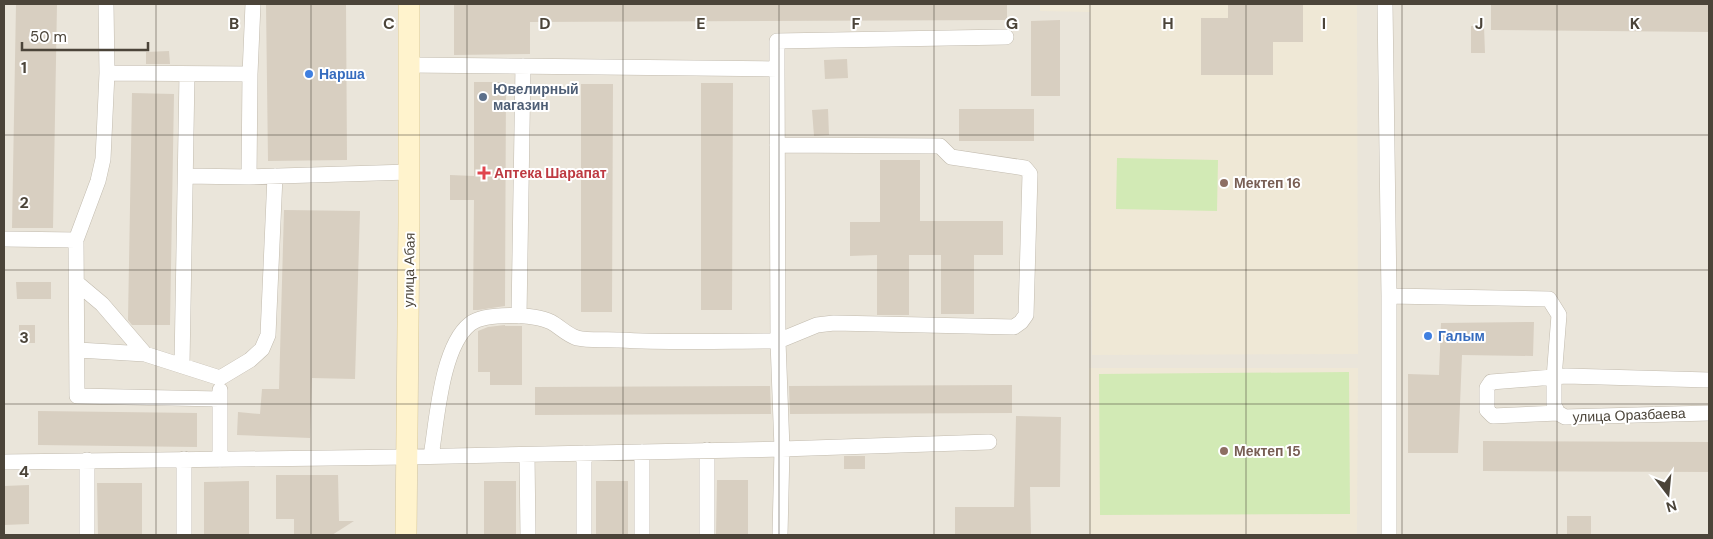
<svg xmlns="http://www.w3.org/2000/svg" width="1713" height="539" font-family="'DM Sans',sans-serif">
	<style>
		.residential { fill: #eae5da }
		.education { fill: #efe8d6 }
		.green { fill: #d2eab5 }
		.building { fill: #d8cfc1 }
		.lines { fill: none; stroke-linecap: round; stroke-linejoin: round }
		.street-casing { stroke: #c2bbae; stroke-width: 16 }
		.secondary-casing { stroke: #d6c79b; stroke-width: 22 }
		.street { stroke: #fff; stroke-width: 15 }
		.secondary { stroke: #fff3cd; stroke-width: 21 }
		.grid { fill: none; stroke: #4b4439; stroke-width: 1; stroke-opacity: 0.55 }
		.shop-dot { fill: #3f7fe0; stroke: #fff; stroke-width: 2 }
		.service-dot { fill: #5c6f8a; stroke: #fff; stroke-width: 2 }
		.health-dot { fill: #e0444e; stroke: #fff; stroke-width: 2 }
		.education-dot { fill: #8d6e63; stroke: #fff; stroke-width: 2 }
		.labels { text-anchor: middle; stroke-width: 4; stroke-linejoin: round; paint-order: stroke }
		.shop-label { font-size: 14px; font-weight: bold; fill: #366cbe; stroke: #fff; text-anchor: start }
		.service-label { font-size: 14px; font-weight: bold; fill: #4e5e75; stroke: #fff; text-anchor: start }
		.health-label { font-size: 14px; font-weight: bold; fill: #be3a42; stroke: #fff; text-anchor: start }
		.education-label { font-size: 14px; font-weight: bold; fill: #785e54; stroke: #fff; text-anchor: start }
		.street-label { font-size: 14px; fill: #4b4439; stroke: #fff }
		.grid-label { font-size: 16px; text-anchor: middle; font-weight: bold; fill: #4b4439; stroke: #fff; stroke-width: 4; stroke-linejoin: round; paint-order: stroke }
	</style>
	<rect width="100%" height="100%" fill="#f6f3ec"/>
	<path class="residential" d="M4,4H1709V535H4Z"/>
	<path class="education" d="M1040,4H1357L1358,354L1092,355L1090,12L1040,11Z
		M1089,368H1358L1357,535H1089Z"/>
	<path class="green" d="M1117,158L1218,160L1217,211L1116,209Z
		M1349,372L1350,514L1100,515L1099,374Z"/>
	<path class="building" d="M16,4H57L53,228H12Z
		M266,4H346L347,160L268,161Z
		M454,4H1007V20L530,22V54L454,55Z
		M1228,4H1303V42H1273V75H1201V18H1228Z
		M1491,4H1709V32L1491,30Z
		M1060,20V96H1031V21Z
		M1471,26H1484L1485,53H1471Z
		M169,51L170,64H146V52Z
		M847,59L848,78L825,79L824,60Z
		M474,82H506L505,306L478,310H473L474,200H450V175L474,176Z
		M701,83H733L732,310H701Z
		M581,84H613L612,312H581Z
		M132,93L174,94L170,325H132L128,320Z
		M828,109L829,135L814,136L812,110Z
		M959,109H1034V141H959Z
		M880,160H920V221H1003V255H974V314H941V255H909V315H877V255L850,256V222H880Z
		M284,210L360,211L355,379L312,378L310,438L237,435L238,412L260,414L262,389H279Z
		M16,282H51V299H17Z
		M1534,322L1533,356L1462,355L1458,453H1408V374L1439,375L1441,323Z
		M19,325H35V343H19Z
		M505,325V326H522V385H490V372H478V331L488,327Z
		M1012,385V413L790,414L789,386Z
		M770,386L771,414L535,415V387Z
		M38,411L197,413V447L38,445Z
		M1016,416L1061,417L1060,487H1030L1031,535H955V507H1014Z
		M1483,441L1709,442V472L1483,471Z
		M844,456H865V469H844Z
		M276,475H338L339,521H354L332,535H294V519H276Z
		M717,480H748V535H716Z
		M249,481V535H204V482Z
		M484,481H516V535H484Z
		M596,481H628V535H596Z
		M97,483H142V535H98Z
		M29,485V524L4,525V486Z
		M1567,516H1591V535H1567Z"/>
	<g class="lines">
		<defs>
			<path id="street" d="M106,4L107,73L250,74L249,177L409,172
				M1385,4L1389,296V535
				M409,65L777,69L778,341C725,341 672,343 619,340C606,339 590,341 577,338C567,335 560,327 551,322C534,314 485,312 470,324C441,347 437,421 431,456
				M777,69V41L1006,37
				M107,73L103,159L98,181L76,240L77,396L219,399
				M250,74L253,4
				M777,145L940,146L951,157L1025,168L1030,174L1026,315L1021,322L1014,327L834,323L817,325L778,341L782,449L780,535
				M186,176L249,177
				M4,239L76,240
				M77,283L102,304L145,354
				M1389,296L1549,299L1559,315L1554,378V405L1558,413L1565,417L1709,413
				M519,316L523,66
				M78,350L145,354L220,378L250,360L262,349L268,335L275,176
				M182,365L187,74
				M220,390V460
				M1558,413L1493,416L1487,410V388L1491,382L1566,376L1709,380
				M584,453V535
				M527,455L528,535
				M4,462L406,457L782,449L989,442
				M87,535V460
				M184,535V459
				M642,535V452
				M707,535V450"/>
			<path id="secondary" d="M406,535L409,221V4"/>
		</defs>
		<use href="#street" class="street-casing"/>
		<use href="#secondary" class="secondary-casing"/>
		<use href="#street" class="street"/>
		<use href="#secondary" class="secondary"/>
	</g>
	<path class="grid" d="M156,4V535M311,4V535M467,4V535M623,4V535M779,4V535M934,4V535M1090,4V535M1246,4V535M1402,4V535M1557,4V535M4,135H1709M4,270H1709M4,404H1709"/>
	<g class="shop-dot">
		<circle cx="309" cy="74" r="5"/>
		<circle cx="1428" cy="336" r="5"/>
	</g>
	<circle class="service-dot" cx="483" cy="97" r="5"/>
	<path class="health-dot" d="M481.5 165.5h5v5h5v5h-5v5h-5v-5h-5v-5h5z"/>
	<g class="education-dot">
		<circle cx="1224" cy="183" r="5"/>
		<circle cx="1224" cy="451" r="5"/>
	</g>
	<g class="labels">
		<g class="shop-label">
			<text x="319" y="79">Нарша</text>
			<text x="1438" y="341">Галым</text>
		</g>
		<g class="service-label">
			<text x="493" y="94">Ювелирный<tspan x="493" dy="16">магазин</tspan></text>
		</g>
		<g class="health-label">
			<text x="494" y="178">Аптека Шарапат</text>
		</g>
		<g class="education-label">
			<text x="1234" y="188">Мектеп 16</text>
			<text x="1234" y="456">Мектеп 15</text>
		</g>
		<g class="street-label">
			<text transform="translate(409 270) rotate(-89)" y="5">улица Абая</text>
			<text transform="translate(1629 415) rotate(-2)" y="5">улица Оразбаева</text>
		</g>
	</g>
	<g class="grid-label">
		<text x="234" y="29">B</text>
		<text x="389" y="29">C</text>
		<text x="545" y="29">D</text>
		<text x="701" y="29">E</text>
		<text x="856" y="29">F</text>
		<text x="1012" y="29">G</text>
		<text x="1168" y="29">H</text>
		<text x="1324" y="29">I</text>
		<text x="1479" y="29">J</text>
		<text x="1635" y="29">K</text>
		<text x="24" y="73">1</text>
		<text x="24" y="208">2</text>
		<text x="24" y="343">3</text>
		<text x="24" y="477">4</text>
	</g>
	<rect width="1713" height="539" fill="none" stroke="#4b4439" stroke-width="10"/>
	<g transform="translate(1668 494) rotate(164)" stroke="#ffffff" stroke-width="4" paint-order="stroke">
	<path d="M0-4L9 19L0 12L-9 19Z" fill="#4b4439"/>
	<text y="-8" font-size="14" font-weight="bold" text-anchor="middle" fill="#4b4439">N</text>
	</g>
	<path d="M22 42v8h126v-8" fill="none" stroke="#4b4439" stroke-width="2.5"/>
	<text x="30" y="42" font-size="15" fill="#4b4439" stroke="#ffffff" stroke-width="4" paint-order="stroke">50 m</text>
</svg>
